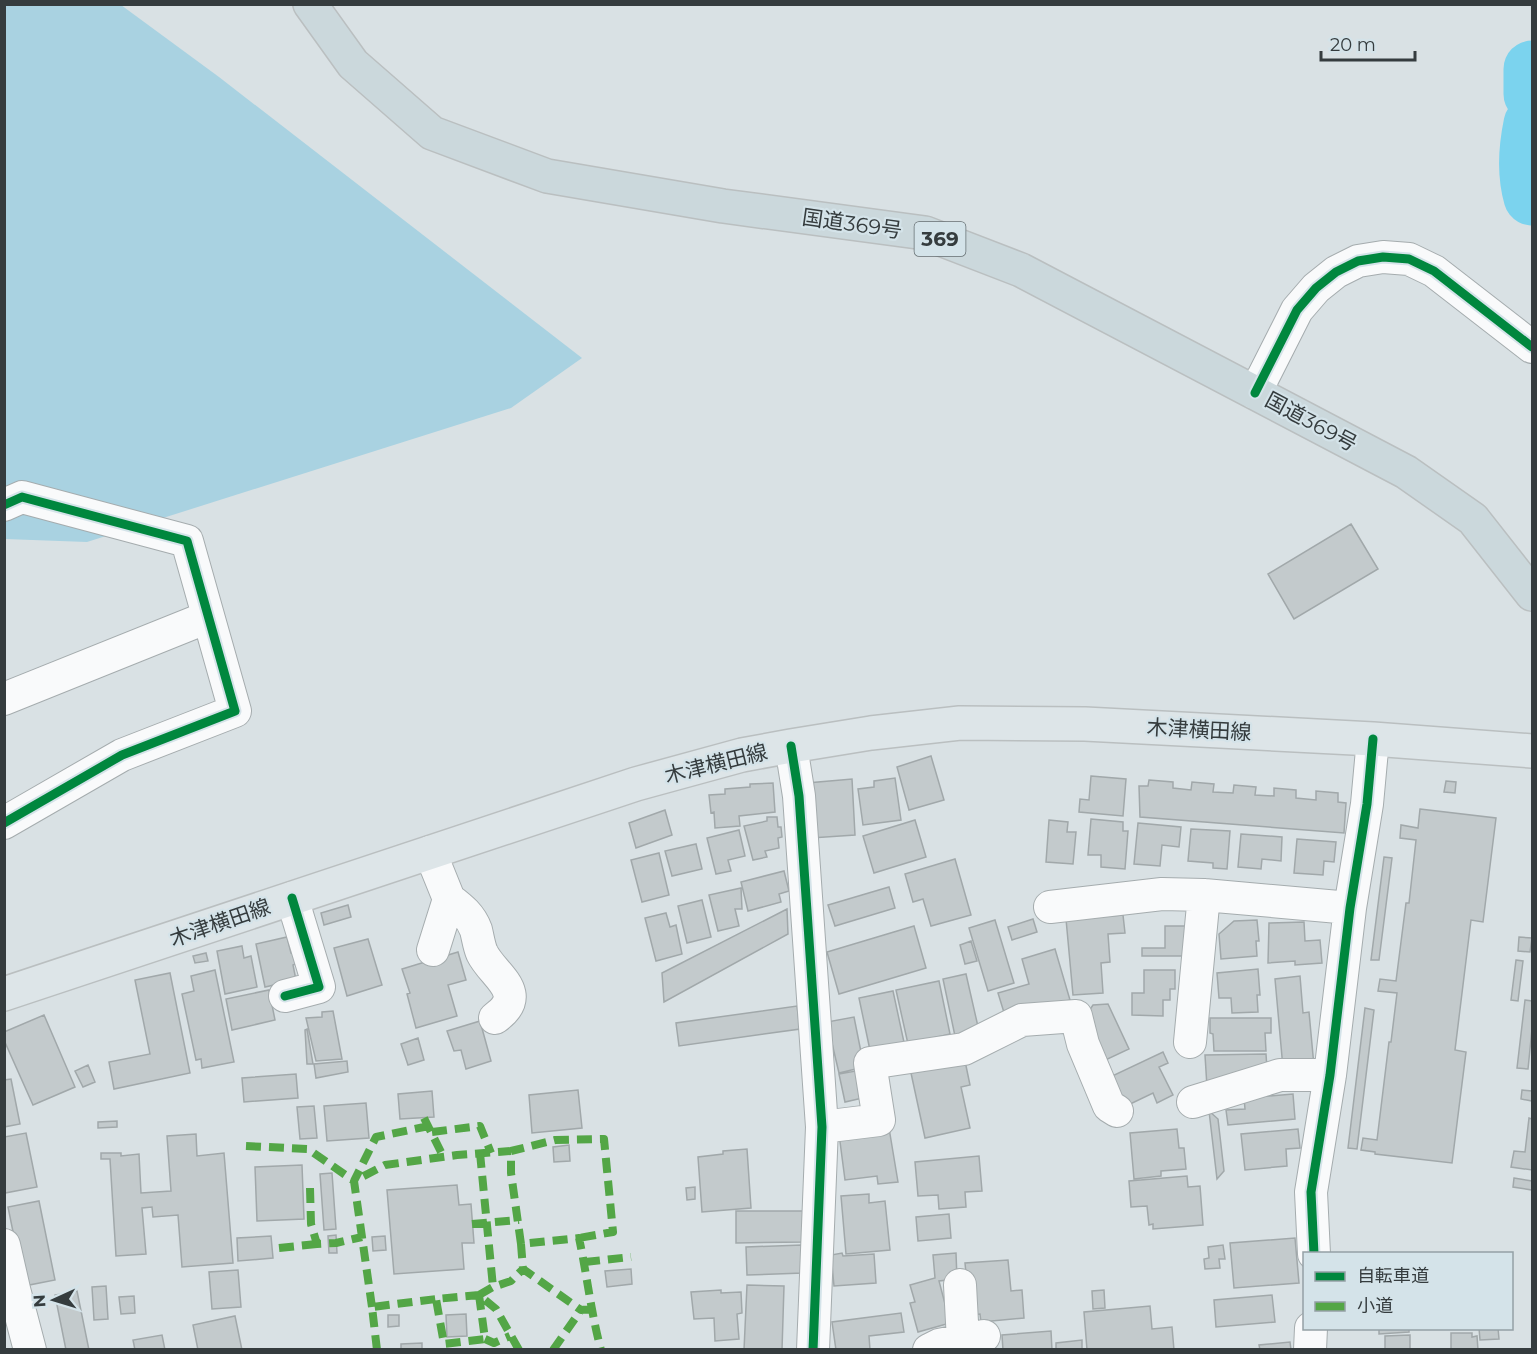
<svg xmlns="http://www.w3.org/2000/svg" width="1537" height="1354" font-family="Montserrat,'Noto Sans JP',sans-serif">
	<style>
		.green { fill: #a9d2e1 }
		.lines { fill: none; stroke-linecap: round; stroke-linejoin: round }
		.river { stroke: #7bd3ee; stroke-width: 57 }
		.building { fill: #c3cacc; stroke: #a1a8aa; stroke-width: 1.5 }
		.minor-casing { stroke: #a5acae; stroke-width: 34 }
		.major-casing { stroke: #babfc0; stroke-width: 36 }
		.highway-casing { stroke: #babfc0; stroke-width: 36 }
		.minor { stroke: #f9fafb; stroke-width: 32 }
		.major { stroke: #dde5e8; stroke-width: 33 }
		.highway { stroke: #cbd8dc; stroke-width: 33 }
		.quiet { stroke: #53a646; stroke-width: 8; stroke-dasharray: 15 8; stroke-linecap: butt }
		.cycleway-casing { stroke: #d4e3e9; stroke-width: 13 }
		.cycleway { stroke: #00873e; stroke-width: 9 }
		.labels { text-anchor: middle; stroke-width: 4.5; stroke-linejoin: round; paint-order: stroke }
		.shield { fill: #d4e3e9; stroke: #656e71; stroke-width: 1.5 }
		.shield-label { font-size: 20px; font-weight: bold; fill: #353c3e }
		.street-label { font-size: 21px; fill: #353c3e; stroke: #d4e3e9 }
	</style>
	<rect width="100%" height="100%" fill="#d9e1e4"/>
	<path class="green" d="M5,5H121L219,77L582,358L511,408L87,542L5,539Z"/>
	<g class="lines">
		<path class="river" d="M1532,69V94
			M1532,124C1527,148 1525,173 1532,197"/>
	</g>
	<path class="building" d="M1351,524L1378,569L1294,619L1268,574Z
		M931,756L944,800L909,810L897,767Z
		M1091,776L1126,779L1123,816L1079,812L1080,799L1089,800Z
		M895,778L901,820L863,825L858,789L874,787V781Z
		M852,779L855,835L811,838L807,783Z
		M1149,780L1173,782V788L1191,790L1192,782L1214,784L1213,792L1233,793L1234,785L1256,787L1255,795L1274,796V788L1296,790V798L1316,800V791L1338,793V802L1346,803L1344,833L1140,817L1139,786H1148Z
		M1446,781L1456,782L1455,793L1444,792Z
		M773,783L775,812L739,816L740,826L715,828L714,812L711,813L709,795L725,794V789L750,787V784Z
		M1420,809L1496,818L1483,922L1471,920L1455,1050L1466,1052L1452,1163L1375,1154V1152L1361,1150L1363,1138L1377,1140L1389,1042H1391L1397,993L1378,991L1380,979L1396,981L1406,903H1409L1416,840L1400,838L1401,825L1418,828Z
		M665,810L672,835L636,848L629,823Z
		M767,817H777L778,827H781L782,837L778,838L779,848L765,851L767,857L753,860L744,826L767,821Z
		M1091,819L1123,822V831H1128L1125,869L1101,867V855H1088Z
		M915,820L926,857L874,873L863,836Z
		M1049,820L1068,822L1067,832H1076L1073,864L1046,862Z
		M1138,823L1181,827L1179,847L1162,845L1160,866L1134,864Z
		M1191,829L1230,831L1227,869L1213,868V863L1188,861Z
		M739,830L745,856L728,860L731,871L716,874L707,838Z
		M1241,834L1282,837L1281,861L1262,859L1261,869L1238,867Z
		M1297,839L1336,842L1334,862L1324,861L1323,875L1294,873Z
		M696,844L702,869L672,876L665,851Z
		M659,853L669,895L642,902L631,860Z
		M1384,857L1392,858L1379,960H1371Z
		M955,859L971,915L931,926L923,899L913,902L905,874Z
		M784,871L789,891L779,894L781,902L748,911L741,882Z
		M889,887L895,908L835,926L828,905Z
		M741,888L742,909H735L739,926L718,931L709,895Z
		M702,900L711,937L687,943L678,906Z
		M348,905L351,917L324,925L321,913Z
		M787,909L788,934L664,1002L662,973Z
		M666,913L670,927L676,925L682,954L656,961L645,918Z
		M1123,915L1125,933L1108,934L1110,962L1101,963L1103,993L1073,995L1066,919Z
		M1033,919L1037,932L1012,940L1008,927Z
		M995,920L1014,983L988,991L969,928Z
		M1257,920L1259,941H1256L1257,956L1221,959L1219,934L1234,921Z
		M1304,922L1305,941L1320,940L1322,963L1295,965V961L1268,963L1269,923Z
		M914,926L926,968L839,994L827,952Z
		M1165,926H1185V956H1142V948H1165Z
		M287,937L291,953H296L298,963L293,965L296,980L265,987L256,944Z
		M1519,937L1532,938L1530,952L1518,951Z
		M368,939L382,985L347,996L334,948Z
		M971,941L977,961L965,964L960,945Z
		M242,946L244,958L251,956L257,987L225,994L217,951Z
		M1055,949L1070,1000L1006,1019L998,993L1029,984L1022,959Z
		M458,952L466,980L448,985L457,1016L416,1028L407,994L410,993L402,969Z
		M206,953L208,961L195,963L193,956Z
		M1516,960L1523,961L1518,1001L1511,1000Z
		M1258,969L1260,995H1257L1258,1012L1232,1013L1231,998H1219L1217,973Z
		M215,970L234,1062L202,1068L201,1059L196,1060L182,994L194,991L191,976Z
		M1144,970H1175V989H1170V1000H1163V1016L1132,1015V993H1144Z
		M170,973L190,1073L114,1089L109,1062L150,1054L135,980Z
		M966,974L979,1031L955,1036L943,979Z
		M1300,976L1303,1013L1309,1012L1314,1066L1283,1068L1275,979Z
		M939,981L950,1034L908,1044L896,990Z
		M269,990L275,1020L232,1030L226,999Z
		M893,991L905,1047L871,1055L859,998Z
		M1525,1000L1532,1001V1029L1528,1069L1517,1068Z
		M1108,1004L1129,1049L1097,1064L1083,1020L1093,1005Z
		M797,1006L800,1029L679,1046L676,1023Z
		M1365,1008L1374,1010L1357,1149L1348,1148Z
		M333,1011L342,1059L316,1061L306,1018L322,1017V1012Z
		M44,1015L75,1087L33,1105L4,1040V1032Z
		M854,1017L864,1067L839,1073L827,1022Z
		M1210,1018H1271V1033H1265L1266,1051H1214L1213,1034L1210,1033Z
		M480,1021L491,1061L466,1069L461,1050L454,1051L447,1031Z
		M307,1029L313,1064H307L305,1030Z
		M418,1038L424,1060L408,1065L401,1044Z
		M1163,1052L1168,1063L1159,1067L1173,1095L1157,1103L1153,1093L1124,1107L1110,1077Z
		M1266,1054L1267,1069L1207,1087L1205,1055Z
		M347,1061L348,1072L316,1078L314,1064Z
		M965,1061L970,1085L961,1087L970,1128L925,1138L911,1073Z
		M88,1065L95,1082L83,1087L75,1071Z
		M861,1070L867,1097L845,1102L839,1074Z
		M296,1074L298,1098L244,1102L242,1078Z
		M11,1079L20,1124L4,1127V1080Z
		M578,1090L582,1128L532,1133L529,1095Z
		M1522,1090L1532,1091V1101L1521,1099Z
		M432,1091L434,1117L400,1119L398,1094Z
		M1293,1094L1295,1119L1228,1125L1226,1110L1245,1109L1244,1098Z
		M366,1103L369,1138L327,1141L324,1106Z
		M314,1106L317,1138L300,1139L297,1107Z
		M1209,1111L1218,1119L1224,1171L1217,1179Z
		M1529,1118L1532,1119V1170L1511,1167L1514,1151L1525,1152Z
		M117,1121V1127L98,1128V1122Z
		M889,1128L898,1182L878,1184L877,1176L845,1180L839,1134Z
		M1177,1129L1179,1148H1184L1186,1169L1161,1171V1176L1134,1179L1130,1133Z
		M1298,1129L1300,1148L1286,1149L1287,1166L1245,1170L1241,1134Z
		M26,1133L37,1187L5,1193L4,1137Z
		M196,1134L197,1156L224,1153L233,1263L182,1267L178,1215L153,1217L152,1207L142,1208L146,1254L116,1256L110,1159H101V1153H121V1156L139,1154L141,1193L171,1191L167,1136Z
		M569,1145L570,1161L554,1162L553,1147Z
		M747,1149L751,1208L702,1212L698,1157L723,1154V1151Z
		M979,1156L982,1191L965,1192L966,1207L939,1209L938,1195L918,1196L915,1162Z
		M302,1165L304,1219L257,1221L255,1167Z
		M332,1173L336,1229L324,1230L320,1174Z
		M1187,1176L1188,1187L1200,1186L1203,1225L1153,1229V1224L1149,1225L1147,1206L1131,1207L1129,1181Z
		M1514,1178L1532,1181V1190L1513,1187Z
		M457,1185L459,1205L471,1204L474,1243H462L464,1269L394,1274L387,1190Z
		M695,1187V1199L687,1200L686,1188Z
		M869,1194V1203L885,1201L890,1250L846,1254L841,1196Z
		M39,1201L55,1280L24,1286L8,1207Z
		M736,1211H805V1242L736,1243Z
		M949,1214L951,1238L918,1241L916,1217Z
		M336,1235L337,1253H329L328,1236Z
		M271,1236L273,1258L238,1261L237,1238Z
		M385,1236L386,1250L373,1251L372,1237Z
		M1295,1238L1299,1283L1234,1288L1230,1243Z
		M802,1245L803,1273L747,1275L746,1247Z
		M1223,1245L1225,1259H1219L1220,1268L1205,1269L1204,1259L1209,1258L1208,1247Z
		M842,1253L843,1256L874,1254L876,1283L834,1286L831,1255Z
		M956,1253L957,1279L939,1281L950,1323L918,1332L910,1303L915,1302L910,1285L935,1278L933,1255Z
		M1008,1260L1011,1291L1022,1290L1024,1318L981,1322L980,1314L970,1315L965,1263Z
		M631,1269L632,1284L607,1287L605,1271Z
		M238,1270L241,1307L212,1309L209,1272Z
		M747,1285L784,1286L782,1350H744Z
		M106,1286L108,1319L94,1320L92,1287Z
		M721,1290V1293L741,1292L742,1313L737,1314L739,1339L715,1341L714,1318L694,1319L691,1292Z
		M1104,1290L1105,1308L1093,1309L1092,1291Z
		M77,1291L89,1350H66L55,1295Z
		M1272,1295L1275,1322L1216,1327L1214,1300Z
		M134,1296L135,1313L121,1314L119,1297Z
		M1150,1306L1152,1329L1172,1327L1174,1350H1087L1084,1312Z
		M901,1313L904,1332L869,1336L870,1350H836L832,1322Z
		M466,1314L467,1336L447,1337L446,1315Z
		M388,1315H399V1326L388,1327Z
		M235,1316L242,1350H198L193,1325Z
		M1379,1328H1409V1332L1379,1334Z
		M1479,1328H1498L1499,1339L1480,1340Z
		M1051,1331L1052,1350H1003L1002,1335Z
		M1451,1333H1472V1337L1477,1336L1478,1350H1451Z
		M162,1335L165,1350H135L133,1340Z
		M1410,1335V1350H1385V1336Z
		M1082,1340V1350H1056V1343Z
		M1290,1342L1291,1350H1260L1259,1345Z
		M422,1343V1350H401V1344Z"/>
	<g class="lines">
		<defs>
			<path id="minor" d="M1255,393L1297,310L1316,288L1336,272L1358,261L1383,257L1409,259L1434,271L1532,347
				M4,505L22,497L187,541L235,711L122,755L4,823
				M4,699L208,617
				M791,746L799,796L822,1127L813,1350
				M430,852L449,899L433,950
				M449,899C461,908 471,916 476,930C478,938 479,946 482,953C493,976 530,993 495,1018
				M1050,907L1162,894L1204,895L1350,908
				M285,996L319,987L292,898
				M1190,1042L1204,895
				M1193,1102L1280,1075H1330
				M822,1127L879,1120L870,1063L964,1049L1022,1020L1076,1016L1083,1044L1109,1106L1117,1111
				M4,1245L14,1289L30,1350
				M1314,1254L1311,1192L1330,1075L1350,908L1367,804L1373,739
				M960,1285L963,1341
				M929,1350L939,1345L984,1336
				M1310,1350L1311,1328"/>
			<path id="major" d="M4,994L636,784L742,755L791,746L871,733L960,723L1085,724L1373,739L1532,751"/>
			<path id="highway" d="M310,4L353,64L432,133L547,176L723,206L925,233L1021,270L1406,472L1473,519L1532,594"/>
		</defs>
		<use href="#minor" class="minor-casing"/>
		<use href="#major" class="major-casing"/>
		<use href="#highway" class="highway-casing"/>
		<use href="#minor" class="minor"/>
		<use href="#major" class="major"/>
		<use href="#highway" class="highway"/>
		<path class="quiet" d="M424,1118L444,1158
			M432,1132L480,1126L491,1153
			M246,1146L308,1149L354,1181L376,1137L429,1126
			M480,1153L493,1287
			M310,1188L311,1224L317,1244L336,1243L362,1237
			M472,1224L519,1220
			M521,1244L511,1173V1151L555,1140L604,1139L613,1232L579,1238
			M279,1248L317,1244
			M585,1262L631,1257
			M479,1295L485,1339L444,1344L436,1299Z
			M372,1307L354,1181L385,1165L457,1155L511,1151
			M591,1309L581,1310L523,1269L521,1244L579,1238C587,1275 591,1313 601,1350
			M485,1339L494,1343L510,1336
			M377,1350L372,1307L436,1299
			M519,1350L496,1309L479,1295L493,1287L511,1281L523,1269
			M553,1350L581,1310"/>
		<defs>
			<path id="cycleway" d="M1255,393L1297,310L1316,288L1336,272L1358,261L1383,257L1409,259L1434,271L1532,347
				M4,505L22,497L187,541L235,711L122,755L4,823
				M791,746L799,796L822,1127L813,1350
				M285,996L319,987L292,898
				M1314,1254L1311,1192L1330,1075L1350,908L1367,804L1373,739"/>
		</defs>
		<use href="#cycleway" class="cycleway-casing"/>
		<use href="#cycleway" class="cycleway"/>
	</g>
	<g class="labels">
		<rect class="shield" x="914.5" y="222" width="51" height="34" rx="4.5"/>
		<g class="shield-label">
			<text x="940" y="246">369</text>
		</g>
		<g class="street-label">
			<text transform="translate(852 224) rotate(8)" y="7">国道369号</text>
			<text transform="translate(1311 422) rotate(28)" y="7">国道369号</text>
			<text transform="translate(1199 730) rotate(3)" y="7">木津横田線</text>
			<text transform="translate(716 764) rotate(-14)" y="7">木津横田線</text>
			<text transform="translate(220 923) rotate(-19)" y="7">木津横田線</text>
		</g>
	</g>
	<rect width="1537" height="1354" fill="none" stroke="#353c3e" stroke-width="12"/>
	<rect x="1303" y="1252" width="210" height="78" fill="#d4e3e9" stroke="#94a0a5" stroke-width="1.5"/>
	<rect x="1315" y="1272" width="30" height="9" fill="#00873e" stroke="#94a0a5" stroke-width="1.5"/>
	<text x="1357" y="1282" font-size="18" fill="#353c3e">自転車道</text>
	<rect x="1315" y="1302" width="30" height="9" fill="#53a646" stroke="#94a0a5" stroke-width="1.5"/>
	<text x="1357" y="1312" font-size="18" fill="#353c3e">小道</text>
	<g transform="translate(54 1300) rotate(266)" stroke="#d4e3e9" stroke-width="4.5" paint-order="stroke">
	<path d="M0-4.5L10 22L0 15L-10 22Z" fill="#353c3e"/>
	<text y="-9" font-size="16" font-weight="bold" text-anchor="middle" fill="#353c3e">N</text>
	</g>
	<path d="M1321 51v9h94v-9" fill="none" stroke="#353c3e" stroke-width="3"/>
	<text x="1330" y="51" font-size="18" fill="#353c3e" stroke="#d4e3e9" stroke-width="4.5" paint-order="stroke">20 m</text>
</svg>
